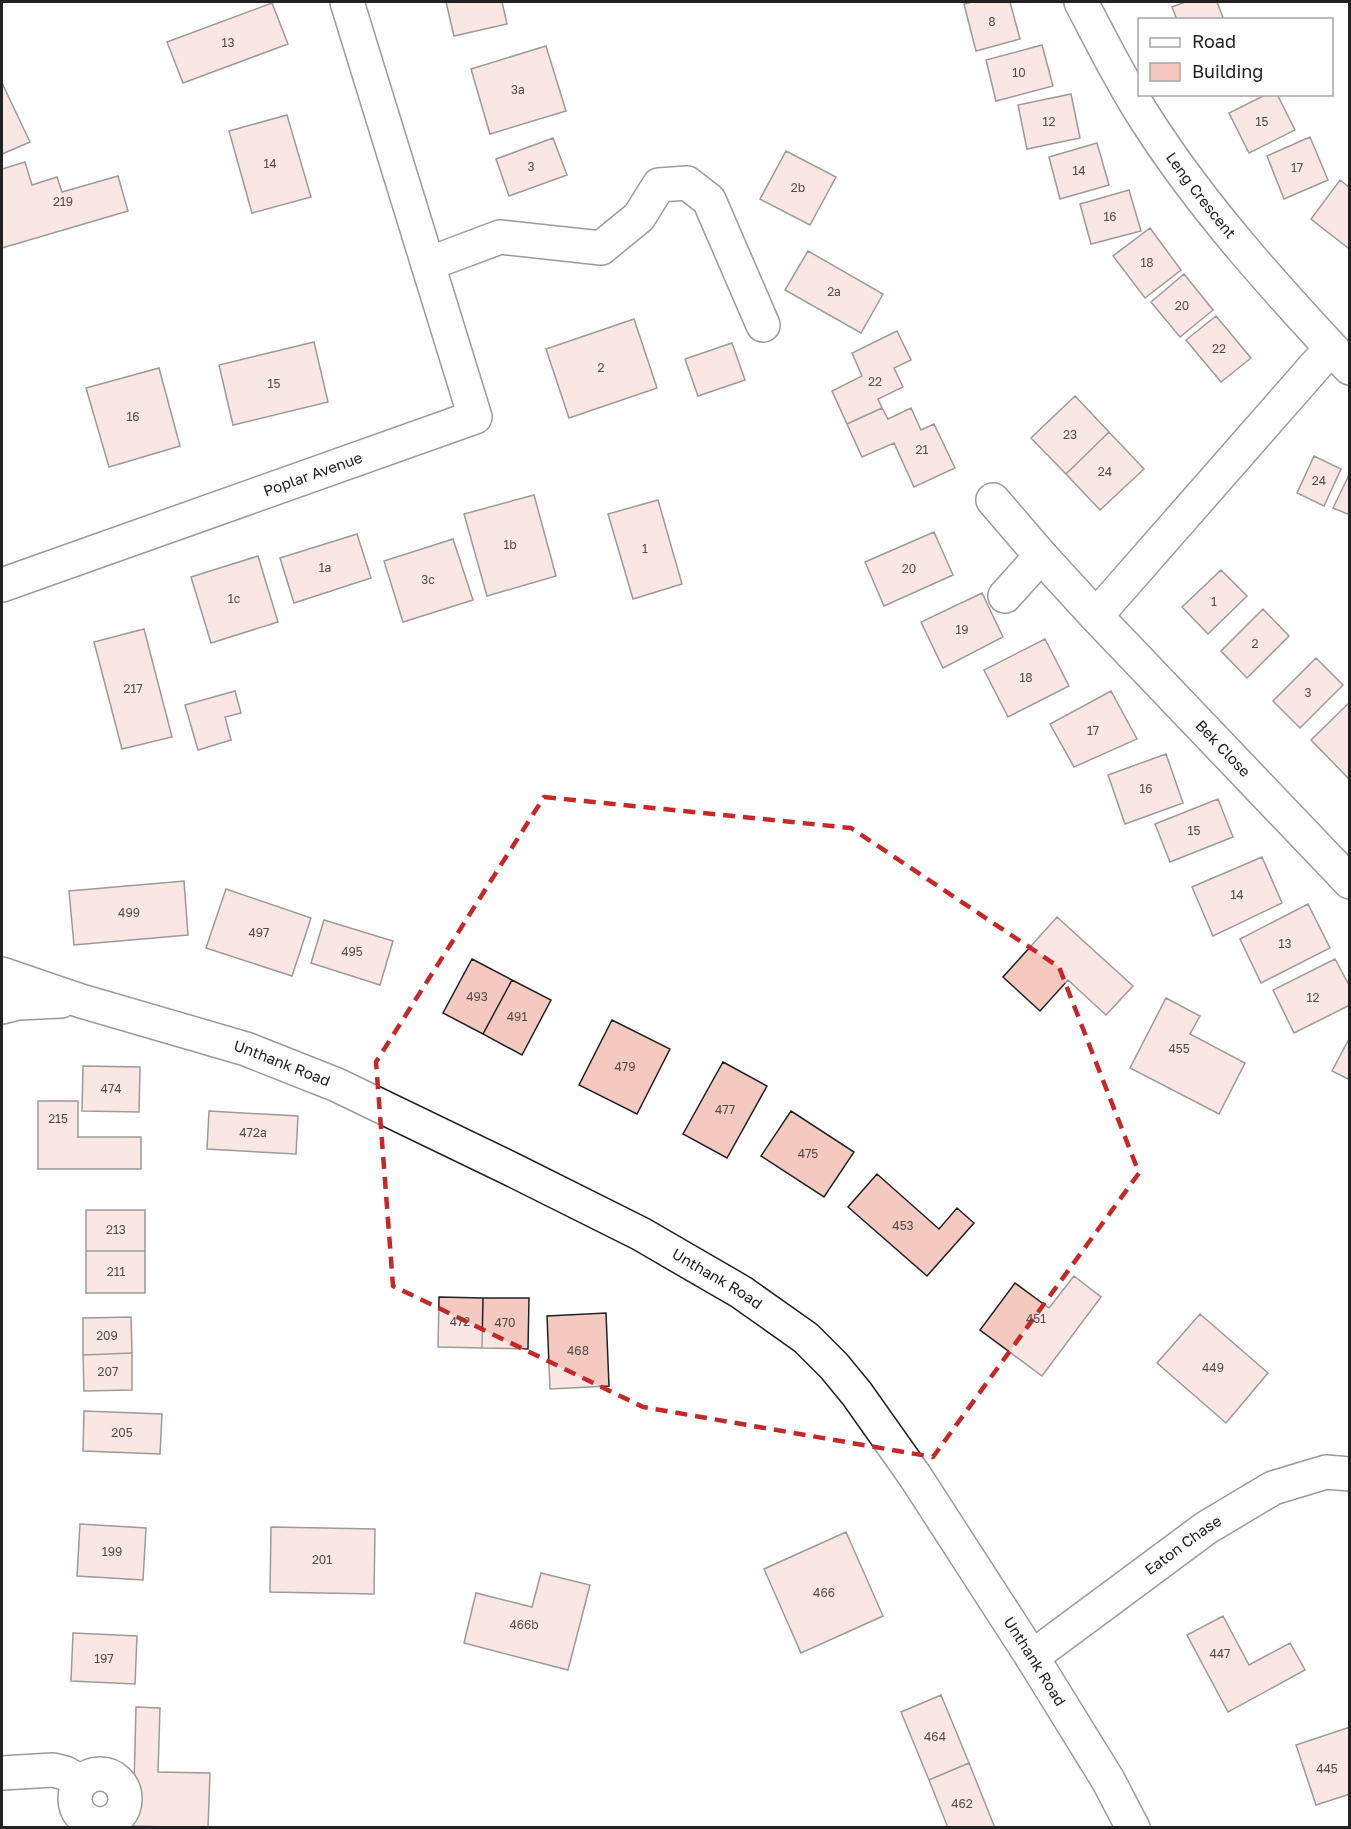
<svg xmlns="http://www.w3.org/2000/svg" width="1351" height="1829" font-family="'Golos Text',sans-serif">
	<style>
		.building { fill: #f3c9c0; stroke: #222; stroke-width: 1.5 }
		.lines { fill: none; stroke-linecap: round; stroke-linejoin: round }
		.minor-casing { stroke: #222; stroke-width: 36 }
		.minor { stroke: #fff; stroke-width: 33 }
		.marked { fill: none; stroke: #c62828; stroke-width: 4.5; stroke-dasharray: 12 8; stroke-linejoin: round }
		.labels { text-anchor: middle; stroke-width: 4.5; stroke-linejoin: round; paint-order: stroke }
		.number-label { font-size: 12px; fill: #564c4a }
		.street-label { font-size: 15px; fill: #222; stroke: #fff }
	</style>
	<rect width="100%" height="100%" fill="#fff"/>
	<path class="building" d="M446,2H502L507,24L454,36Z
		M973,2H1010L1020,39L976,51L964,4Z
		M1185,2H1217L1224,20H1177L1172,7Z
		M272,3L288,44L183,83L167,42Z
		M1042,45L1053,86L996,101L986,60Z
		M546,46L566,111L490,134L471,69Z
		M2,83L30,142L2,154Z
		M1071,94L1080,138L1027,149L1018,105Z
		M1267,94H1277L1295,130L1249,153L1229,113Z
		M287,115L311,197L252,213L229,131Z
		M1310,137L1328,180L1284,199L1267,156Z
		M553,138L567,175L509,196L496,159Z
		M1097,143L1109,185L1060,199L1049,157Z
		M786,151L836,177L810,225L760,199Z
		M25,162L32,185L57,177L62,192L118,176L128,211L2,248V169Z
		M1340,180L1350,188V245L1348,248L1311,219Z
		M1129,190L1141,231L1091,244L1080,204Z
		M1150,228L1181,270L1145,298L1113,256Z
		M808,251L883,294L861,333L785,290Z
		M1184,274L1213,310L1180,337L1151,302Z
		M1216,316L1251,358L1221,382L1186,340Z
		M634,319L657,388L569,418L546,349Z
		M897,331L911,360L894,368L903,387L878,399L882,408L847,424L832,391L862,376L852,353Z
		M314,342L328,402L233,425L219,365Z
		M732,343L745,380L698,396L685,359Z
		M159,368L180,446L109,467L86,388Z
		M1075,396L1109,432L1066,474L1031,438Z
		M882,408L888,419L911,408L921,430L934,424L955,468L914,487L894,443L862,457L847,424Z
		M1109,432L1144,469L1100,510L1066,474Z
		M1314,456L1341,469L1324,506L1297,493Z
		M1350,473V515L1333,508Z
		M534,495L556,576L487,596L464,514Z
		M658,500L682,584L633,599L608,514Z
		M934,532L953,575L884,606L865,562Z
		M357,534L371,578L294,603L280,558Z
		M453,539L473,600L403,622L384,561Z
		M258,556L278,622L211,643L191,577Z
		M1221,570L1247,596L1208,634L1182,607Z
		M982,593L1003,637L943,668L921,622Z
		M1263,609L1289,636L1247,678L1221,651Z
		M144,629L172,737L122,749L94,642Z
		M1045,639L1069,686L1008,717L984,670Z
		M1316,658L1343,685L1300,728L1273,701Z
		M235,691L241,713L225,717L231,740L198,750L185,705Z
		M1111,691L1137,739L1074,767L1050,724Z
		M1350,702V777L1348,778L1311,740Z
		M1166,754L1183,803L1125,824L1108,775Z
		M1218,799L1233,837L1170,862L1155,824Z
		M1262,857L1282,903L1213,936L1192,887Z
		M184,881L188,935L74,945L69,891Z
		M226,889L311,918L292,976L206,948Z
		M1308,904L1330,948L1261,983L1240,939Z
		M1057,917L1133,986L1106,1015L1068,980L1040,1011L1003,977Z
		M324,920L393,941L380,985L311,963Z
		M472,959L512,980L483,1034L443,1013Z
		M1335,959L1350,987V1005L1294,1033L1273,990Z
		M512,980L551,1000L522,1055L483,1034Z
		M1166,998L1200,1016L1190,1034L1245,1063L1219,1114L1130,1068Z
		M612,1020L670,1049L637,1114L579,1085Z
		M1350,1037V1080L1332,1071Z
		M723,1062L767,1086L727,1158L683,1134Z
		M83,1066L140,1067L139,1112L82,1111Z
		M38,1101H78V1137H141V1169H38Z
		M209,1111L298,1116L296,1154L207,1149Z
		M791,1111L854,1152L824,1197L761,1156Z
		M877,1174L939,1229L957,1208L974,1223L927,1276L848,1207Z
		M86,1210H145V1251H86Z
		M86,1251H145V1293H86Z
		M1074,1276L1101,1297L1042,1376L980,1330L1015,1283L1049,1308Z
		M439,1297L483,1298L482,1348L438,1347Z
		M483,1298H529L528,1349L482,1348Z
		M606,1313L609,1386L550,1389L547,1316Z
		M1200,1314L1268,1373L1226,1423L1157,1363Z
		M131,1317L132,1353L83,1355V1318Z
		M132,1353V1390L84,1391L83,1355Z
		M84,1411L162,1414L160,1454L83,1451Z
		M80,1524L146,1528L143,1580L77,1576Z
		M271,1527L375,1529L374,1594L270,1592Z
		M846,1532L883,1616L801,1653L764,1569Z
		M541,1573L590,1585L568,1670L464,1643L476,1593L532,1607Z
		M1223,1616L1249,1665L1290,1643L1305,1670L1228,1712L1187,1635Z
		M73,1633L137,1636L135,1684L71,1681Z
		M941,1695L969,1763L929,1780L901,1712Z
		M136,1707L160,1708L158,1772L210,1773L208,1828L133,1826Z
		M1350,1727V1794L1316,1805L1296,1745Z
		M969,1763L995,1828H948L929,1780Z"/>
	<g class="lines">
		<defs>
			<g id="minor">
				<path id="s1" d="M1081,2C1102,42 1122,83 1147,121C1204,210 1278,291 1350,368"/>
				<path d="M428,264L500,237L601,248L639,217L659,185L687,183L709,200L763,325"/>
				<path id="s2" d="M1331,348L1096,616L1350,882"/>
				<path d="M993,500L1041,556L1096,616"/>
				<path id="s3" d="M2,585L475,417L347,2"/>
				<path d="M1005,596L1041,556"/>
				<path id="s4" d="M2,974L81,1001L246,1049L337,1085L513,1170L641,1234L741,1292L806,1338L834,1366L857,1394L915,1476L1032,1657L1108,1780L1133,1828"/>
				<path d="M2,1007L18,1003L61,1001"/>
				<path id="s5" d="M1032,1657L1206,1528L1273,1488L1326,1472L1350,1474"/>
				<path d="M2,1773L53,1770L65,1773L81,1782"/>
				<circle cx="100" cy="1799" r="25"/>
			</g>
		</defs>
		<use href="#minor" class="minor-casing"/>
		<use href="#minor" class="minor"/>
	</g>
	<path d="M0 0H1351V1829H0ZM544,797L851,828L1059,967L1139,1173L933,1457L643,1407L393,1286L376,1062Z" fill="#fff" fill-opacity=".55" fill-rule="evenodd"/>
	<path class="marked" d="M544,797L851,828L1059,967L1139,1173L933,1457L643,1407L393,1286L376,1062Z"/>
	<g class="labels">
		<g class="number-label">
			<text x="992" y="26">8</text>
			<text x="228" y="47">13</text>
			<text x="1019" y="77">10</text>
			<text x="518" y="94">3a</text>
			<text x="1049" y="126">12</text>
			<text x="1262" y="126">15</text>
			<text x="270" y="168">14</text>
			<text x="531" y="171">3</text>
			<text x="1297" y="172">17</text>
			<text x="1079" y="175">14</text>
			<text x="798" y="192">2b</text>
			<text x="63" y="206">219</text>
			<text x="1110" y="221">16</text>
			<text x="1147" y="267">18</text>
			<text x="834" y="296">2a</text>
			<text x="1182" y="310">20</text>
			<text x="1219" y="353">22</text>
			<text x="601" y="372">2</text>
			<text x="875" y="386">22</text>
			<text x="274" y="388">15</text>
			<text x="133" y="421">16</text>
			<text x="1070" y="439">23</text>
			<text x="922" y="454">21</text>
			<text x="1105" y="476">24</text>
			<text x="1319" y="485">24</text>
			<text x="510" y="549">1b</text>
			<text x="645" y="553">1</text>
			<text x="325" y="572">1a</text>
			<text x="909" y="573">20</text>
			<text x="428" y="584">3c</text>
			<text x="234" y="603">1c</text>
			<text x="1214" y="606">1</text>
			<text x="962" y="634">19</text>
			<text x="1255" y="648">2</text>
			<text x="1026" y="682">18</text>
			<text x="133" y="693">217</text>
			<text x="1308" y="697">3</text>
			<text x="1093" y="735">17</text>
			<text x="1146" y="793">16</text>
			<text x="1194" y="835">15</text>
			<text x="1237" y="899">14</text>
			<text x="129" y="917">499</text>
			<text x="259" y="937">497</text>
			<text x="1285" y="948">13</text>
			<text x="352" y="956">495</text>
			<text x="477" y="1001">493</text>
			<text x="1313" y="1002">12</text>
			<text x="517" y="1021">491</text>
			<text x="1179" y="1053">455</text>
			<text x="625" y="1071">479</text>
			<text x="111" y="1093">474</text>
			<text x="725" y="1114">477</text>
			<text x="58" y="1123">215</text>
			<text x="253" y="1137">472a</text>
			<text x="808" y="1158">475</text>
			<text x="903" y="1230">453</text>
			<text x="116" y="1234">213</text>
			<text x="116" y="1276">211</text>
			<text x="1036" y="1323">451</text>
			<text x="460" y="1326">472</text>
			<text x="505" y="1327">470</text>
			<text x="107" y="1340">209</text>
			<text x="578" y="1355">468</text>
			<text x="1213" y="1372">449</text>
			<text x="108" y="1376">207</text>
			<text x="122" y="1437">205</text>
			<text x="112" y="1556">199</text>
			<text x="322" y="1564">201</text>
			<text x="824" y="1597">466</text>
			<text x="524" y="1629">466b</text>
			<text x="1220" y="1658">447</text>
			<text x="104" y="1663">197</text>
			<text x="935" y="1741">464</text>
			<text x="1327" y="1773">445</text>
			<text x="962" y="1808">462</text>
		</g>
		<g class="street-label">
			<text dy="5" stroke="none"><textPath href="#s1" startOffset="228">Leng Crescent</textPath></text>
			<text dy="5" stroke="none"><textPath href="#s3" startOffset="330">Poplar Avenue</textPath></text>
			<text dy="5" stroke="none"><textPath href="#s2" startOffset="540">Bek Close</textPath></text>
			<text dy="5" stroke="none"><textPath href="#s4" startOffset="294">Unthank Road</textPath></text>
			<text dy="5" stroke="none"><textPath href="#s4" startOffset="780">Unthank Road</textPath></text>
			<text dy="5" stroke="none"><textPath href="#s5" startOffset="188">Eaton Chase</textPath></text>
			<text dy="5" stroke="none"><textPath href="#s4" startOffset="1284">Unthank Road</textPath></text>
		</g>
	</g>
	<rect width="1351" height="1829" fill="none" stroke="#222222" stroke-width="6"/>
	<rect x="1138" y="18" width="195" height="78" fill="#ffffff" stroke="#a7a7a7" stroke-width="1.5"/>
	<rect x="1150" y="38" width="30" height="9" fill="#ffffff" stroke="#a7a7a7" stroke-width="1.5"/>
	<text x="1192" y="48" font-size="18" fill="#222222">Road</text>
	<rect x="1150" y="63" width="30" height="18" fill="#f3c9c0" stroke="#a7a7a7" stroke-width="1.5"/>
	<text x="1192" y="78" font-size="18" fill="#222222">Building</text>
</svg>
